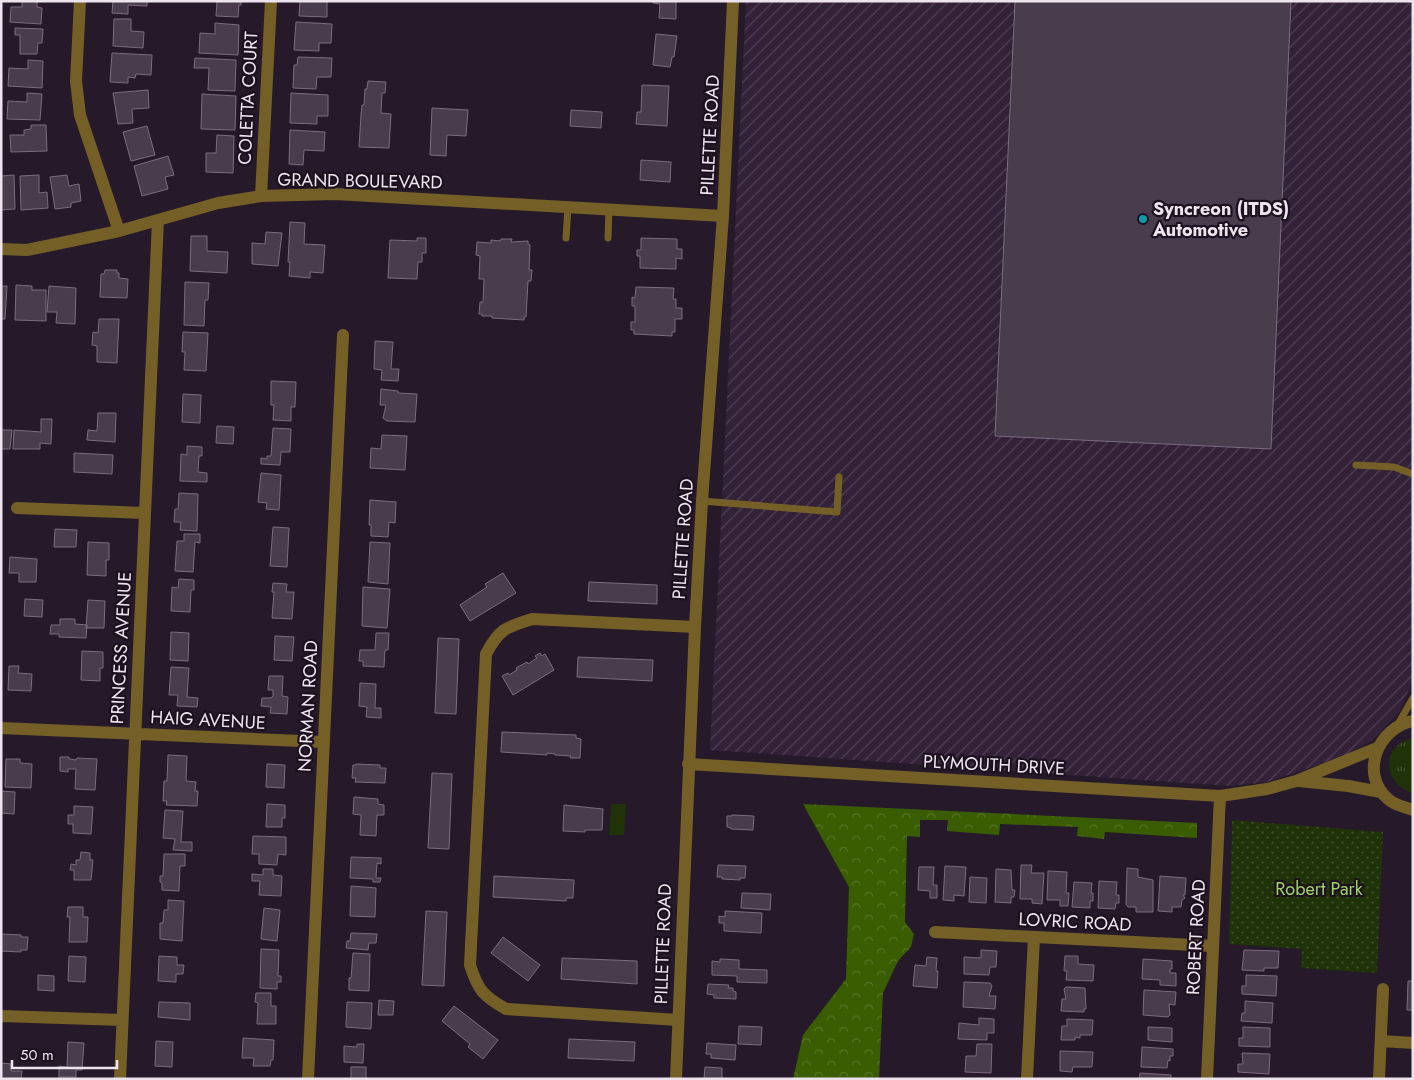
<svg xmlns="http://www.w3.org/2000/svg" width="1414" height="1080" font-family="Jost,sans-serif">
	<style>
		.industrial { fill: url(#industrial-furrows) }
		.grass { fill: url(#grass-tufts) }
		.forest { fill: url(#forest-crowns) }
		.park { fill: url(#park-dots) }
		.pitch { fill: #1f3208 }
		.building { fill: #493c4d; stroke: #7b6c7f }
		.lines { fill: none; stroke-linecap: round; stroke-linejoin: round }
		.service { stroke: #746026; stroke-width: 7 }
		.minor { stroke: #746026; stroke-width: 12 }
		.tertiary { stroke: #746026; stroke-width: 12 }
		.culture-dot { fill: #0f9aa8; stroke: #1d1120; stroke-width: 2 }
		.labels { text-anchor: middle; stroke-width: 4.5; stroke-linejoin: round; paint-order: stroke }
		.street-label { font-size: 18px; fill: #ede4ef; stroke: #1d1120 }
		.poi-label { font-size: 18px; font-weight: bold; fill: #ede4ef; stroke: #1d1120; text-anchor: start }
		.park-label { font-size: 18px; fill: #a0d469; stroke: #1d1120 }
	</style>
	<defs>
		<pattern id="industrial-furrows" width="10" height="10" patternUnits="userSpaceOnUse" patternTransform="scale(1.25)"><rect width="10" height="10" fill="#322137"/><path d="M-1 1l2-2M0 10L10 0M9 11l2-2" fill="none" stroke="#504154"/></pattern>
		<pattern id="grass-tufts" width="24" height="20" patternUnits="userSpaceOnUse" patternTransform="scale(1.25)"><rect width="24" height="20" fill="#1f3208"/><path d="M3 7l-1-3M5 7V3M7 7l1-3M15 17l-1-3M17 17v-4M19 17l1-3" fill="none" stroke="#40502c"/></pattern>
		<pattern id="forest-crowns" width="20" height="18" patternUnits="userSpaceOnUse" patternTransform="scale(1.25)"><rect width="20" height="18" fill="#395d00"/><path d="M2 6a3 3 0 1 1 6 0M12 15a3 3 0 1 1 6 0" fill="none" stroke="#567426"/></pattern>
		<pattern id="park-dots" width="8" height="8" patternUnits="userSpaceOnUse" patternTransform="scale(1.25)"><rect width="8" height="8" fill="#1f3208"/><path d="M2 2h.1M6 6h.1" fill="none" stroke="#40502c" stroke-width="1.8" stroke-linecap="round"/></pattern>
	</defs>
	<rect width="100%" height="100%" fill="#261a2a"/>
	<path class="industrial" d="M746,1H1413V680L1400,711L1371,741L1342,757L1267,782L1230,786L710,750Z"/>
	<path class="grass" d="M1413,738V793C1382,784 1380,745 1413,738Z"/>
	<path class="forest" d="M803,804L1197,823V838L1105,832L1104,839L1077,836L1078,827L1000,824L999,835L947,831L948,820H920V837L907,836L905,922L914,934L911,947L898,961L883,993L879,1079H793L803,1035L846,979L849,887Z"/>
	<path class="park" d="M1232,820L1383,832L1377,973L1301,968L1302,949L1229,944Z"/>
	<path class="pitch" d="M611,804H626L624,835H609Z"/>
	<path class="building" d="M22,1H37V7L42,8L41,24L10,22L11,7H22Z
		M113,1H147V6L128,5V14L112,13Z
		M217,1H241V5H239L238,17L216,16Z
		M300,1H327V17L299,16Z
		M653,1H676V19L659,18L660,4L653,3Z
		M1015,1H1291L1271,449L995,436Z
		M114,19H131V31L144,32L143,48L113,46Z
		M296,22L332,24L331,43H319V51L294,50Z
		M215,23L239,25L238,55L199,53L200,33L215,34Z
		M15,28L43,29L42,43H38L37,54H20V35H15Z
		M656,34L677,36L674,57H672L670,67L653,65Z
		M112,53L152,55L151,75L136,74L135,78L128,77V83L110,82Z
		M298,57L332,58L331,77H317L316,89L293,88L294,65H297Z
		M195,58L236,60L235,91L208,90L209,68H194Z
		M28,60L43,61L42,88L8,86L9,68L28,69Z
		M368,81L386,82L385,93H382L381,113L391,114L389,148L359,147L361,115L362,105H364L365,89H367Z
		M642,85L669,86L667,126L636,124L637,112H641Z
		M148,90L149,108L132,109L133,123L118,124L113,93Z
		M27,93L42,94L40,120L7,119L8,101L27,102Z
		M291,93L328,95V116H317V124L290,123Z
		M202,94L236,96L235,130L201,129Z
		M432,108L468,110L466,136L447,135L446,156L430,155Z
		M571,110L602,112L601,128L570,126Z
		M31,125H46L47,151L11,152L10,135H24V130L31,129Z
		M147,126L155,155L131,161L123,132Z
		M290,130L325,132L324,151L304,150L303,165L289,164Z
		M217,135L234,136L233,173L206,172V153H216Z
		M168,156L174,175L165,177L168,189L142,196L134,166Z
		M641,160L671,162L670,182L640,180Z
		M14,175L15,209L1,210V176Z
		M39,175V193L47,192L48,208L21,210L20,176Z
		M67,175L69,186L79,184L81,201L71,203V207L55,209L50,177Z
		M290,222L305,223L304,244L325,245L323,273L310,272V278L289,276L290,262H288Z
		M266,232L282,233L278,266L252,264V243L265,244Z
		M191,236H207V251L228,252L227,273L190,271Z
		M417,238H426V253H422V262H418L417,279L388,278L390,240L417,241Z
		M641,238L677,239V249H682V259L676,258V269L640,268V256H637V250H641Z
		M501,239H512L511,242L528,241V244L530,245L529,270H532L531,281H528L526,317H524V320L492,318V316H482V314H479L480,302H483L484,279H479L480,256L476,255L477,242L491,243V240L500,241Z
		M105,270H117V273H119V278L128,279L127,298L100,297L101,274H104Z
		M185,282L209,283L208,300H205L204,326L184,325Z
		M16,285L32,286V291L33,290H46V321L15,320Z
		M1,286H7L5,319H1Z
		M49,286L76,288L75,324L56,323L57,312H47Z
		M636,287L674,288L673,299H676V308H682V319H675V332H672V336L634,334V330H631V322H635V306H632V297L635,298Z
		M99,319H119L117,363L97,362V346L92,345L93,332L98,333Z
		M183,332L208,333L206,371L184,370L185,352H182Z
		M375,341L393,342L391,369H399L398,381L381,380L382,370L374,369Z
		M271,381L296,382L295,407H291V421L273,420L274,405H271Z
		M381,389L398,391V393L417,394L415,422L387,421L383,418L386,405H380Z
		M183,394L201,395L200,423L182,422Z
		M98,413H116L115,442L87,440L88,430L97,431Z
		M41,419H52L51,444L40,443V449H13L14,430L41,432Z
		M217,426L234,427L233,444L216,443Z
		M273,428L291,429L290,452H281L280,465L261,464V458L267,459V456H271Z
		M1,430H12L10,449H1Z
		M382,435L407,436L405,470L370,468L371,448L381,449Z
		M187,446L202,447V456H199L198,472L207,473V482L180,481L181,454L187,455Z
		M74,453L113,455L112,474L74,472Z
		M261,473L281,475L279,510L266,509L267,503L258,502Z
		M179,493L198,494L197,531L180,530L181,522H174L175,509H178Z
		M370,500L396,502L395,523L389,522L388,537L371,536V525H369Z
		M273,527L289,528L287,567L270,566Z
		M55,529L77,530L76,547H54Z
		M184,534H200V543L195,542L193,572L175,571L177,541H184Z
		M88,542L109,543V560H106V576L87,575Z
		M370,542L390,543L388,584L368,582Z
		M10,557L37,559L36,582H19V573H9Z
		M503,573L516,593L470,621L460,605L487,587L485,584Z
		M179,579L194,580V590H191L190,612L171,611L172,587L178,588Z
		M589,582L657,585V604L588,601Z
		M273,583L287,584L286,592H294L292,619L272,618L274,592H272Z
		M363,587L390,589L387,628L362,626Z
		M25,599L43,600L42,617L24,616Z
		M88,600L105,601L104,628H86Z
		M60,619H75V624L87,625L86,638L59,637V634H50L51,625H60Z
		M171,632L189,633L188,661L170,660Z
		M376,633H389L388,650H385L384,667L363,666V661H359L360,650H375Z
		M275,636L294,637L292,661L274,660Z
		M438,638L459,639L456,714L435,713Z
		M82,651L103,652V668H100V681L81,680Z
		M540,653L542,656L545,654L554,670L513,695L502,676L508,673L509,675L517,670L516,668L527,662L528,664L537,658L535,656Z
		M578,657L653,660L652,681L577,677Z
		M9,666H19L18,673L32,674L31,691L8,690Z
		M171,667L189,668L187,697L198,698L197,707L177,706L178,695H169Z
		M269,676H283L282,696L288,697L287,714L270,713L271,707L261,706L262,698H271L273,696V690H268Z
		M360,683L376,684L375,708H381V718L366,717L367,707L359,706Z
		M502,732L576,735V738L581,739L580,758H570L571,756L555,755V754L547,753V755L501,752Z
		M168,755L187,756L186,781L196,782L195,791H198L197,806L166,805L167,801H163L164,781H167Z
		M60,757H69V759L76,760L77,758L97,759L95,790L75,789L76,769H68V772L60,771Z
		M6,759H20V763L32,764L31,788L5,787Z
		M267,764L285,765L284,788L266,787Z
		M356,764L380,765V768H386L385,783L355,782L356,778H352L353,765H356Z
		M432,773L452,774L449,849L428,848Z
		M1,791L15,792L14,814L1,813Z
		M354,797L378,799V804L384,805V815H377L376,836L360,835L361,815L353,814Z
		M267,804L285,805V818H282V827H266Z
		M564,805L603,809L602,830H585V832L563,831Z
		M74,806L93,807L91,834L73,833V824H68V815H74Z
		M165,810L183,811L181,842H192V851L173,850L175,839L163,838Z
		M732,815L754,816L753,830L731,829V828L727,827V816H732Z
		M253,836L286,837V855L278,854L277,865L259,864V854H252Z
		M81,852L90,853V860H93L91,880H74V870H70L71,864L76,865V860H80Z
		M164,854H185V866H180L179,891L162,890V883L160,882V876H163Z
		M351,857L381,858V864L377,863L376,878H381L380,882H373V879L350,878Z
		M718,865L746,866L745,878H740V880L722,879V877H717Z
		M1021,865H1032L1031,873H1044L1042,904L1032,903V899H1020Z
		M945,866L966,867L964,896L954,895V901L943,900Z
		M919,867H934L933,885H937V898H930V891L918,890Z
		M1127,868L1138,869V877L1153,880V912H1136V907H1128L1126,904Z
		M263,869H273V875L282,876L281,896L259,895L260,881H252V874L263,875Z
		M996,869L1011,870L1012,890H1015L1014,897H1011V903L995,902Z
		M1048,871L1067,872L1066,893H1069L1068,906H1060V900H1047Z
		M494,876L574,880L573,898H566V901L493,897Z
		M1160,876L1186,878L1185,895H1183L1185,898L1182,900L1181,907H1172V912L1158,911Z
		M970,877L987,878L986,903L969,902Z
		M1099,881L1117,882L1116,895H1119V903H1116L1115,909L1098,908Z
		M1074,882L1092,883L1091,893H1093V901H1090V908L1072,907Z
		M351,886L376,888L375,917L350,916Z
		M742,893L771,894L770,910L741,908Z
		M168,900L184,901L182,941L160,939V923H163L164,910H168Z
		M68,907H83V917H88L87,942H69L70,917H67Z
		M264,908L280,910L277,941L261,939Z
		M426,911L447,912L444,986L422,985Z
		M725,911L762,913L761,933L724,931V923H719V916L725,917Z
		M351,933L377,934L376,943H369L368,950L346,948L347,941H350Z
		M1,934L21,935V937H28L27,950H21V952L1,951Z
		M503,937L540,965L528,981L491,953Z
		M261,949L279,950L278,976H281V982H277V989L260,988Z
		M981,950L997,951L996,967H990L989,975L964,974V957L981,958Z
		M1244,950L1279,951L1278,968H1264V971L1242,970Z
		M353,953L370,954L369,991L349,990V978H351Z
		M69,956L86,957L85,982L68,981Z
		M159,956L177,957V965H184L183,974H176V982L158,981Z
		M1065,956H1078V964L1094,965L1093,981L1066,980L1067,971H1064Z
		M927,957L937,958L936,971H938L937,988L913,986L915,965L926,966Z
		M562,958L637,961V984L561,979Z
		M720,959L739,960V969L767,970V983L737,982V976L712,975V961L720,962Z
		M1143,959L1172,961V969H1170V973H1176V986L1160,985V980L1142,979Z
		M38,975L54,976V991L38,990Z
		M1246,975L1277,976L1276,996L1242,994V986H1246Z
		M1408,981H1413V1010H1407Z
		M964,982L990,983L992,986L989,996H996L995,1009L963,1007Z
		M708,984L729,985L728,988H733V991L736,992V999L714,998V995L707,994Z
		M1066,987L1085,988L1086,1009H1084V1012L1061,1011L1062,999H1066L1064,989Z
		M1144,990L1176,992L1175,1005L1169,1004L1170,1015L1168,1017L1143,1015Z
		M256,993H271V1006H276V1024H257L258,1003L255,1002Z
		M379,1000L394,1001L393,1015H378Z
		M1245,1001L1273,1003L1272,1023L1241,1021L1242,1013H1245Z
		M159,1002L190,1003V1020L158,1017Z
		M347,1002L372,1003L371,1029L346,1027Z
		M454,1006L498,1040L483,1059L468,1047L470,1044L442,1021Z
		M979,1018L994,1019V1033H987V1040L958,1039L959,1023L979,1025Z
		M1067,1019L1093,1020L1092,1035H1080V1038L1075,1037V1040H1061L1062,1026H1067Z
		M739,1026L762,1027L761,1045L738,1044Z
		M1148,1027L1172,1028V1042L1148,1040Z
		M1243,1027L1270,1028V1047L1239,1046V1038H1243Z
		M243,1038L274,1040L273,1060H271L270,1066H253L254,1058H242Z
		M569,1039L635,1042L634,1061L568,1058Z
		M156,1041L173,1042L172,1067L155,1066Z
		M68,1042L84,1043L82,1070H76V1077H59V1066L67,1067Z
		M707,1043L736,1045L735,1060L711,1058V1054H706Z
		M357,1044H364L363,1063L344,1062V1046L357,1047Z
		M977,1044H992L991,1073L965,1072L966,1056H976Z
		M1142,1047L1173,1049V1056H1170V1061L1168,1060L1167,1068L1141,1067Z
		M1060,1051L1093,1052L1092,1067H1073L1072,1072L1060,1071Z
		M1242,1053L1270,1054L1269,1074L1238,1072V1064H1243Z
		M1,1063L11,1064V1071H22L21,1079H1Z
		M351,1067H366V1079H351Z
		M705,1067L722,1068V1079H724H704Z
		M1140,1073L1171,1075V1079H1139Z"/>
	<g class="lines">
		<path class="service" d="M566,238L568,207
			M608,238L609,209
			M1356,465L1394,467L1413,474
			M702,501L837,512L839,477
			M1397,726L1413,698"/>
		<path class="minor" d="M80,1L76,81L80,115L119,231
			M261,196L271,1
			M1,249L27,250L119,231L218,203L261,196L335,194L723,216
			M17,508L145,513
			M1,728L324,742
			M935,932L1213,946
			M1,1016L122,1020
			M678,1020L506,1009C483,996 478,990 470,965L486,654C499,629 506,627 532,619L695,627
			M1381,1041L1413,1043
			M120,1079L158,220
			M308,1079L343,335
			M1027,1079L1034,937
			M1207,1079L1220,796
			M1379,1079L1383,989"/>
		<path class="tertiary" d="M1413,721C1378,727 1359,774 1388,799C1394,805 1405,807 1413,810
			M688,764L1220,796L1267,789L1296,781L1377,748
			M1299,781L1348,786L1381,792
			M676,1079L695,627L702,501L723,216L733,1"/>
	</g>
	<circle class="culture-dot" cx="1143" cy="219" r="5"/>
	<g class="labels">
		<g class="street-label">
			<text transform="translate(248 98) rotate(-87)" y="6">COLETTA COURT</text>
			<text transform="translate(710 135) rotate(-87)" y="6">PILLETTE ROAD</text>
			<text transform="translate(360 181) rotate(1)" y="6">GRAND BOULEVARD</text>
			<text transform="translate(683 539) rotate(-86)" y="6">PILLETTE ROAD</text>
			<text transform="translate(121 648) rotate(-87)" y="6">PRINCESS AVENUE</text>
			<text transform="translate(308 706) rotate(-87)" y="6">NORMAN ROAD</text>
			<text transform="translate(208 720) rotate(3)" y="6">HAIG AVENUE</text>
			<text transform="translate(994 765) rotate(3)" y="6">PLYMOUTH DRIVE</text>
			<text transform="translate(1075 922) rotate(3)" y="6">LOVRIC ROAD</text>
			<text transform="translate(1196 937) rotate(-87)" y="6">ROBERT ROAD</text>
			<text transform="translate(663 944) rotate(-88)" y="6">PILLETTE ROAD</text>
		</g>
		<g class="poi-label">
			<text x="1153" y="215">Syncreon (ITDS)<tspan x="1153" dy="21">Automotive</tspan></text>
		</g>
		<g class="park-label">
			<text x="1319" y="895">Robert Park</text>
		</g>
	</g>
	<rect width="1414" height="1080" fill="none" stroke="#ede4ef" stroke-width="5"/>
	<path d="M12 1060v8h105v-8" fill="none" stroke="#ede4ef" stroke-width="2.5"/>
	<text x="20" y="1060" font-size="15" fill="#ede4ef" stroke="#1d1120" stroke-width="4" paint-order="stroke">50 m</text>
</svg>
